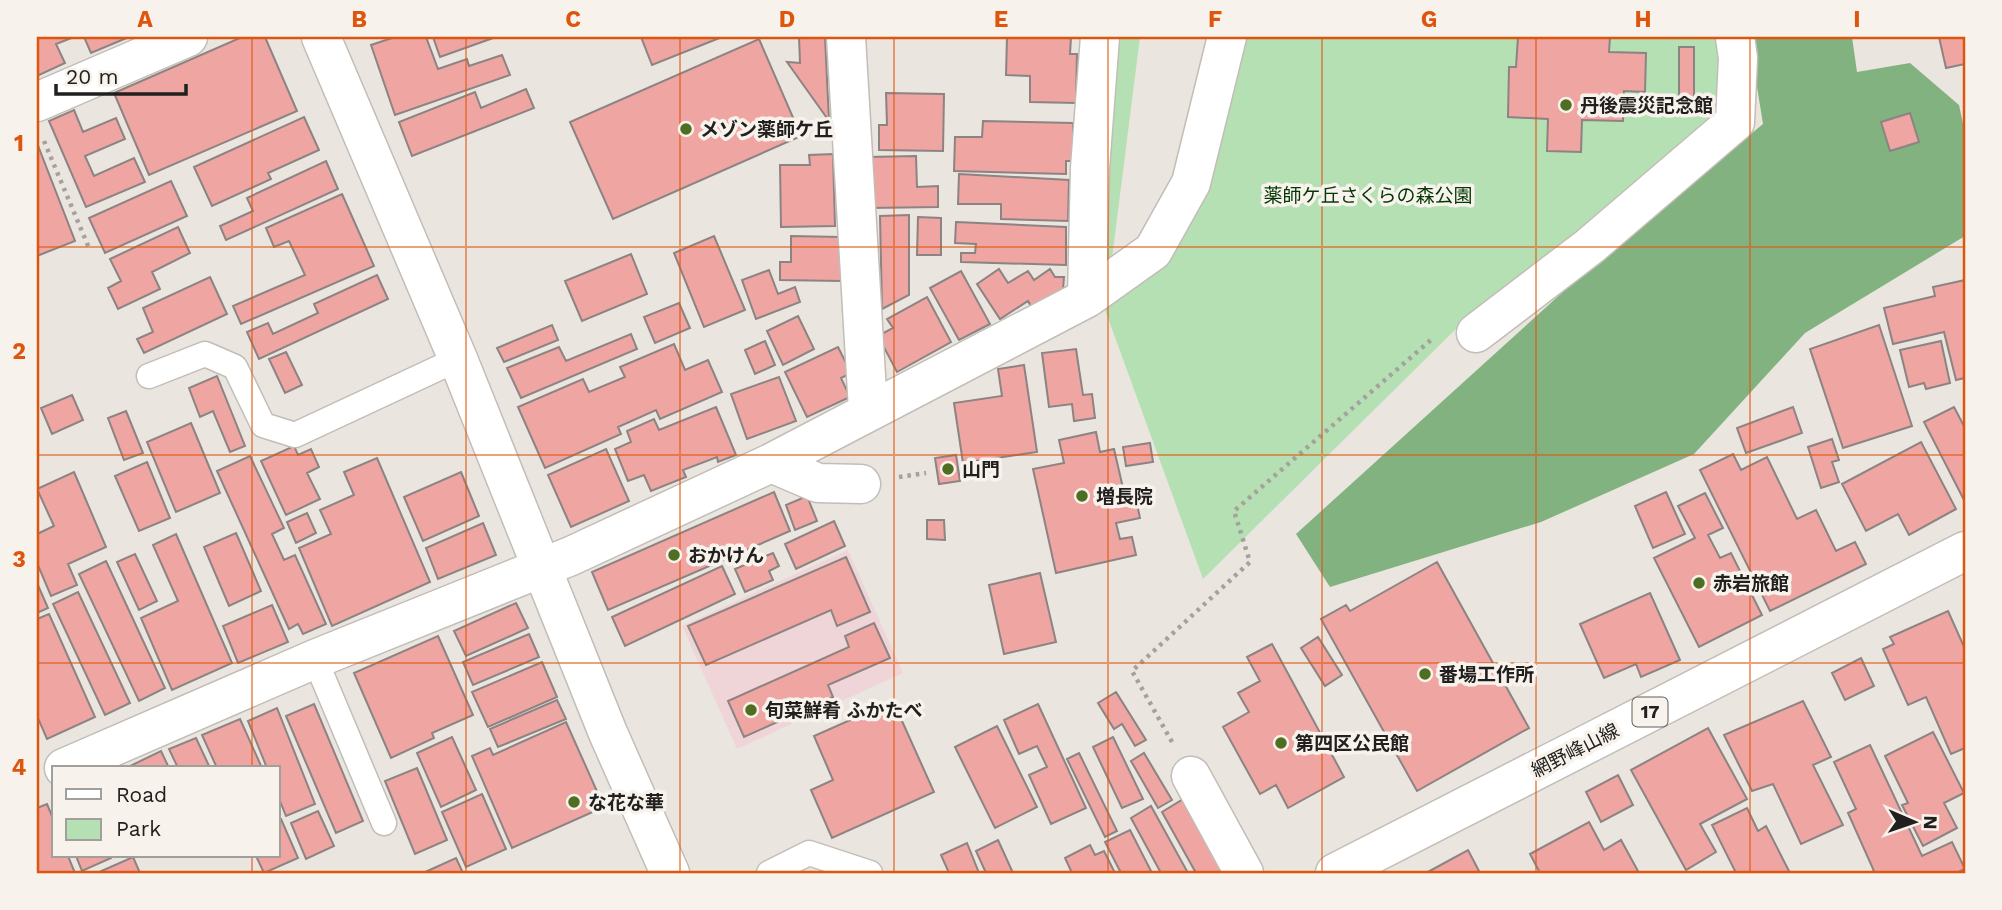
<svg xmlns="http://www.w3.org/2000/svg" width="2002" height="910" font-family="'Work Sans','Noto Sans JP',sans-serif">
	<style>
		.commercial { fill: #efd5d8 }
		.green { fill: #b5e0b3 }
		.forest { fill: #81b27f }
		.building { fill: #efa5a1; stroke: #8c8383; stroke-width: 2 }
		.lines { fill: none; stroke-linecap: round; stroke-linejoin: round }
		.lane-casing { stroke: #c3bdb7; stroke-width: 27 }
		.street-casing { stroke: #c3bdb7; stroke-width: 41 }
		.secondary-casing { stroke: #c3bdb7; stroke-width: 41 }
		.primary-casing { stroke: #c3bdb7; stroke-width: 41 }
		.path { stroke: #a5a19c; stroke-width: 4.5; stroke-dasharray: 3.5 5; stroke-linecap: butt }
		.lane { stroke: #fff; stroke-width: 24 }
		.street { stroke: #fff; stroke-width: 38 }
		.secondary { stroke: #fff; stroke-width: 38 }
		.primary { stroke: #fff; stroke-width: 38 }
		.grid { fill: none; stroke: #de560d; stroke-width: 2; stroke-opacity: 0.55 }
		.poi-dot { fill: #506e22; stroke: #f8f2ec; stroke-width: 2.5 }
		.labels { text-anchor: middle; stroke-width: 7; stroke-linejoin: round; paint-order: stroke }
		.shield { fill: #f8f2ec; stroke: #625f5c; stroke-width: 2 }
		.shield-label { font-size: 18px; font-weight: bold; fill: #22201e }
		.poi-label { font-size: 19px; font-weight: bold; fill: #22201e; stroke: #f8f2ec; text-anchor: start }
		.park-label { font-size: 19px; fill: #023805; stroke: #f8f2ec }
		.street-label { font-size: 19px; fill: #22201e; stroke: #f8f2ec }
		.neatline { fill: none; stroke: #de560d; stroke-width: 2.5 }
		.grid-label { font-size: 23px; text-anchor: middle; font-weight: bold; fill: #de560d }
	</style>
	<rect width="100%" height="100%" fill="#ebe5df"/>
	<path class="commercial" d="M848,550L903,673L737,749L682,626Z"/>
	<path class="green" d="M1115,37H1140L1111,266L1101,267Z
		M1243,37H1723L1725,114L1581,238L1469,316L1203,579L1104,307L1170,261L1205,190Z"/>
	<path class="forest" d="M1749,37H1852L1857,72L1910,63L1959,105L1965,133V236L1805,333L1694,454L1541,522L1330,587L1296,534L1597,261L1763,124Z"/>
	<path class="building" d="M37,37H74L56,44L65,63L37,76Z
		M84,37H129L91,53Z
		M242,37H265L297,111L149,175L114,93Z
		M395,37H426L438,69L467,59L469,66L502,55L510,75L395,115L371,45Z
		M433,37H496L440,57Z
		M641,37H722L652,65Z
		M799,37H825L829,121L787,62L800,63Z
		M1007,37H1071L1070,54H1077L1076,103L1030,102V76L1006,75Z
		M1518,37H1610L1609,52L1646,53L1645,92L1624,91L1623,121L1582,120L1581,152L1547,151L1548,119L1508,117L1509,67H1516Z
		M1939,37H1965V64L1946,68Z
		M759,39L801,136L613,219L570,122Z
		M1679,47H1694V110L1679,109Z
		M526,89L534,108L412,156L399,122L475,92L481,108Z
		M886,93L944,94L943,151L879,150V125H887Z
		M74,110L83,132L116,118L125,139L85,156L94,176L134,158L145,182L86,207L49,121Z
		M1910,113L1919,142L1890,151L1881,122Z
		M304,117L319,150L268,173L271,179L212,206L194,167Z
		M983,121L1073,123V161H1066V174L954,171L955,137H982Z
		M37,143L75,241L37,256Z
		M833,154L835,226L781,227L780,165H810L809,155Z
		M916,156L917,187L938,186V207L869,208L868,157Z
		M326,161L338,189L226,240L220,226L253,211L247,198Z
		M959,174L1069,180L1068,221L1001,219V204H958Z
		M171,181L187,216L105,253L89,218Z
		M342,194L374,266L241,324L233,306L305,275L289,241L274,247L266,228Z
		M909,215V295L882,309L880,216Z
		M918,217L941,218V255H917Z
		M956,222L1066,227V265L961,262V253H975L976,244L955,243Z
		M178,227L190,253L152,272L160,289L118,309L108,288L121,281L110,259Z
		M714,236L745,310L704,327L674,253Z
		M791,236L841,237V281L780,280V262H791Z
		M631,254L647,294L582,321L565,281Z
		M999,269L1008,283L1028,271L1034,280L1050,269L1055,277H1064L1063,290L1033,310L1028,301L1000,319L977,284Z
		M769,270L778,294L795,287L800,302L756,319L742,280Z
		M961,271L990,324L959,340L930,288Z
		M377,275L388,299L259,359L247,332L268,323L273,334L318,313L314,304Z
		M210,277L227,314L144,353L137,339L153,332L143,308Z
		M1965,280V378L1956,380L1944,332L1893,344L1884,308L1935,296L1933,287Z
		M927,297L951,342L897,372L878,336L893,328L887,319Z
		M679,303L690,328L655,343L644,317Z
		M798,316L814,349L783,365L767,331Z
		M552,325L558,340L504,362L497,348Z
		M1879,325L1912,426L1843,448L1810,349Z
		M631,334L637,349L521,398L507,368L559,347L566,361Z
		M765,341L775,365L755,374L745,350Z
		M1941,341L1950,383L1926,389L1924,383L1909,387L1900,350Z
		M674,344L685,370L708,360L722,392L660,419L656,410L618,427L621,434L545,468L518,407L583,379L589,392L625,377L620,367Z
		M838,347L851,373L841,378L850,397L807,417L785,372Z
		M1076,349L1083,395L1092,394L1095,418L1074,421L1072,404L1049,407L1042,353Z
		M286,352L302,385L285,393L269,359Z
		M1024,365L1037,452L963,463L954,403L1002,396L998,369Z
		M217,376L245,446L230,452L213,411L200,417L189,388Z
		M779,377L796,421L747,439L731,394Z
		M72,395L83,420L52,434L41,408Z
		M716,407L736,455L718,462L717,457L683,470L686,477L651,491L644,475L628,481L615,449L631,442L627,431L654,419L659,430Z
		M1793,407L1802,433L1746,453L1737,428Z
		M1954,407L1965,428V502L1924,422Z
		M126,411L143,453L124,460L108,418Z
		M191,423L220,493L176,512L147,442Z
		M1096,432L1100,452L1114,449L1123,488L1133,486L1140,518L1116,523L1120,539L1132,537L1136,555L1056,573L1033,469L1064,463L1059,440Z
		M1832,439L1839,460L1832,462L1839,482L1821,488L1808,447Z
		M1921,442L1956,509L1909,535L1898,514L1866,531L1842,484Z
		M1150,443L1153,462L1126,466L1123,447Z
		M294,446L298,455L311,449L319,467L307,473L320,499L286,515L261,461Z
		M606,449L629,501L571,527L548,475Z
		M1733,454L1741,470L1767,457L1797,519L1816,510L1836,551L1855,542L1866,564L1770,611L1700,470Z
		M956,455L960,481L939,484L935,458Z
		M250,456L284,528L272,534L284,560L295,555L326,624L303,634L298,624L289,629L217,471Z
		M377,458L430,582L332,626L299,548L331,534L320,510L354,495L344,472Z
		M147,462L170,518L139,531L115,476Z
		M74,472L106,547L68,564L77,585L51,596L37,563V534L54,526L37,489Z
		M461,472L479,516L423,541L404,497Z
		M774,492L790,531L608,610L592,572Z
		M1666,492L1685,534L1653,548L1635,506Z
		M1705,493L1723,528L1708,535L1720,558L1731,553L1762,615L1699,647L1654,558L1695,538L1678,506Z
		M807,496L817,521L795,530L786,505Z
		M307,513L316,533L296,543L287,522Z
		M927,520H944L945,540L927,539Z
		M834,521L845,546L796,569L785,544Z
		M483,523L496,555L438,579L426,548Z
		M236,533L261,591L229,606L204,547Z
		M176,534L232,663L172,690L141,618L178,601L153,545Z
		M773,553L779,566L769,571L773,580L745,592L735,569Z
		M135,554L157,601L139,610L117,562Z
		M846,557L870,612L837,626L831,610L706,665L688,626Z
		M106,561L165,688L139,701L79,574Z
		M1437,562L1529,728L1417,791L1321,619L1346,605L1350,611Z
		M722,566L735,594L625,646L612,617Z
		M1040,573L1056,642L1004,654L989,585Z
		M37,583L48,608L37,613Z
		M78,592L130,703L105,715L53,604Z
		M1650,593L1680,660L1641,677L1636,664L1604,678L1580,624Z
		M516,603L528,628L466,656L454,631Z
		M272,605L288,642L238,663L223,626Z
		M1948,611L1965,649V748L1951,754L1926,697L1908,705L1883,649L1894,644L1890,637Z
		M49,614L95,717L47,739L37,716V619Z
		M874,623L890,658L828,685L833,697L744,737L728,701L849,647L845,636Z
		M529,634L539,657L473,685L463,662Z
		M438,636L473,715L432,733L434,738L391,758L354,673Z
		M1318,637L1342,675L1325,686L1301,648Z
		M1272,644L1344,777L1288,808L1276,785L1260,794L1223,727L1249,712L1238,693L1260,681L1247,657Z
		M1861,658L1874,686L1845,700L1832,673Z
		M542,662L557,697L488,727L472,692Z
		M1116,692L1146,740L1135,746L1122,724L1114,729L1098,703Z
		M557,700L566,719L498,747L490,729Z
		M893,701L934,792L832,838L811,790L833,780L814,736Z
		M1803,701L1831,757L1813,765L1843,825L1801,844L1773,784L1752,791L1724,735Z
		M314,704L363,821L336,833L286,716Z
		M1038,704L1086,808L1051,824L1029,775L1047,767L1037,746L1019,754L1004,720Z
		M277,708L315,804L286,816L278,796V768H267L248,721Z
		M240,719L262,768H217L202,735Z
		M566,722L604,807L512,848L472,756L490,748L493,755Z
		M997,726L1037,807L995,828L955,747Z
		M1708,728L1747,799L1700,824L1716,852L1686,870L1631,770Z
		M1933,732L1964,793L1944,803L1957,828L1923,846L1902,805L1908,803L1885,756Z
		M452,737L476,790L441,807L417,753Z
		M1113,737L1143,799L1122,808L1093,747Z
		M196,738L210,768H178L169,749Z
		M1870,745L1922,856L1952,842L1965,869L1956,873H1870L1874,871L1848,813L1856,809L1834,762Z
		M161,751L169,768H129L128,767Z
		M1079,753L1117,831L1105,837L1067,759Z
		M1144,753L1172,800L1158,808L1131,761Z
		M417,768L447,840L415,854L385,781Z
		M1618,775L1633,805L1601,822L1586,792Z
		M482,794L506,849L466,867L442,812Z
		M1185,798L1227,873H1196L1162,812Z
		M47,804L54,821V856H68L75,873H37V808Z
		M1151,806L1188,873H1161L1131,818Z
		M1747,808L1758,831L1766,826L1790,873H1736L1712,825Z
		M318,811L334,846L306,859L291,823Z
		M281,819L298,858L264,873L256,856H278V820Z
		M1589,822L1604,850L1621,840L1639,873H1536L1539,871L1530,854Z
		M1130,830L1152,873H1121L1105,842Z
		M998,840L1013,873H986L976,851Z
		M967,843L979,873H949L941,855Z
		M1090,845L1095,855L1104,851L1115,873H1072L1065,858Z
		M1468,850L1480,873H1426Z
		M76,856H110L111,858L82,871Z
		M133,857L140,873H97Z
		M456,858L463,873H423Z"/>
	<g class="lines">
		<defs>
			<path id="lane" d="M149,376L205,354L235,367L263,425L295,435L458,359
				M315,659L384,823
				M769,873L809,853L870,873"/>
			<path id="street" d="M846,37L868,410
				M37,102L188,37
				M1087,298L1153,251L1191,183L1227,37
				M1476,333L1590,246L1735,122L1738,58L1735,37
				M771,463L818,483L861,484
				M64,768L315,659L571,556L771,463L1087,298L1090,168L1100,37
				M1191,776L1244,873"/>
			<path id="secondary" d="M321,37L458,359L608,733L670,873"/>
			<path id="primary" d="M1335,873L1965,551"/>
		</defs>
		<use href="#lane" class="lane-casing"/>
		<use href="#street" class="street-casing"/>
		<use href="#secondary" class="secondary-casing"/>
		<use href="#primary" class="primary-casing"/>
		<path class="path" d="M44,141L89,248
			M899,477L926,473
			M1172,742L1132,671L1250,562L1234,511L1432,339"/>
		<use href="#lane" class="lane"/>
		<use href="#street" class="street"/>
		<use href="#secondary" class="secondary"/>
		<use href="#primary" class="primary"/>
	</g>
	<path class="grid" d="M252,37V768M466,37V873M680,37V873M894,37V873M1108,37V873M1322,37V873M1536,37V873M1750,37V873M37,247H1965M37,455H1965M37,663H1965M252,856V873"/>
	<g class="poi-dot">
		<circle cx="1566" cy="105" r="7"/>
		<circle cx="686" cy="129" r="7"/>
		<circle cx="948" cy="469" r="7"/>
		<circle cx="1082" cy="496" r="7"/>
		<circle cx="674" cy="555" r="7"/>
		<circle cx="1699" cy="583" r="7"/>
		<circle cx="1425" cy="674" r="7"/>
		<circle cx="751" cy="710" r="7"/>
		<circle cx="1281" cy="743" r="7"/>
		<circle cx="574" cy="802" r="7"/>
	</g>
	<g class="labels">
		<rect class="shield" x="1632.5" y="697.5" width="35" height="29" rx="5"/>
		<g class="shield-label">
			<text x="1650" y="718">17</text>
		</g>
		<g class="poi-label">
			<text x="1580" y="112">丹後震災記念館</text>
			<text x="700" y="136">メゾン薬師ケ丘</text>
			<text x="962" y="476">山門</text>
			<text x="1096" y="503">増長院</text>
			<text x="688" y="562">おかけん</text>
			<text x="1713" y="590">赤岩旅館</text>
			<text x="1439" y="681">番場工作所</text>
			<text x="765" y="717">旬菜鮮肴 ふかたべ</text>
			<text x="1295" y="750">第四区公民館</text>
			<text x="588" y="809">な花な華</text>
		</g>
		<g class="park-label">
			<text x="1368" y="202">薬師ケ丘さくらの森公園</text>
		</g>
		<g class="street-label">
			<text transform="translate(1575 750) rotate(-27)" y="7">網野峰山線</text>
		</g>
	</g>
	<rect width="2002" height="910" fill="none" stroke="#f8f2ec" stroke-width="77"/>
	<rect x="52" y="766" width="228" height="91" fill="#f8f2ec" stroke="#a29e9a" stroke-width="2"/>
	<rect x="66" y="789" width="35" height="10" fill="#ffffff" stroke="#a29e9a" stroke-width="2"/>
	<text x="116" y="802" font-size="21" fill="#22201e">Road</text>
	<rect x="66" y="819" width="35" height="21" fill="#b5e0b3" stroke="#a29e9a" stroke-width="2"/>
	<text x="116" y="836" font-size="21" fill="#22201e">Park</text>
	<g transform="translate(1914 822) rotate(92)" stroke="#f8f2ec" stroke-width="5" paint-order="stroke">
	<path d="M0-5L12 26L0 18L-12 26Z" fill="#22201e"/>
	<text y="-10" font-size="19" font-weight="bold" text-anchor="middle" fill="#22201e">N</text>
	</g>
	<path d="M56 84v10h130v-10" fill="none" stroke="#22201e" stroke-width="3.5"/>
	<text x="66" y="84" font-size="21" fill="#22201e" stroke="#f8f2ec" stroke-width="5" paint-order="stroke">20 m</text>
	<rect x="38" y="38" width="1926" height="834" class="neatline"/>
	<g class="grid-label">
		<text x="145" y="27">A</text>
		<text x="359" y="27">B</text>
		<text x="573" y="27">C</text>
		<text x="787" y="27">D</text>
		<text x="1001" y="27">E</text>
		<text x="1215" y="27">F</text>
		<text x="1429" y="27">G</text>
		<text x="1643" y="27">H</text>
		<text x="1857" y="27">I</text>
		<text x="19" y="151">1</text>
		<text x="19" y="359">2</text>
		<text x="19" y="567">3</text>
		<text x="19" y="775">4</text>
	</g>
</svg>
